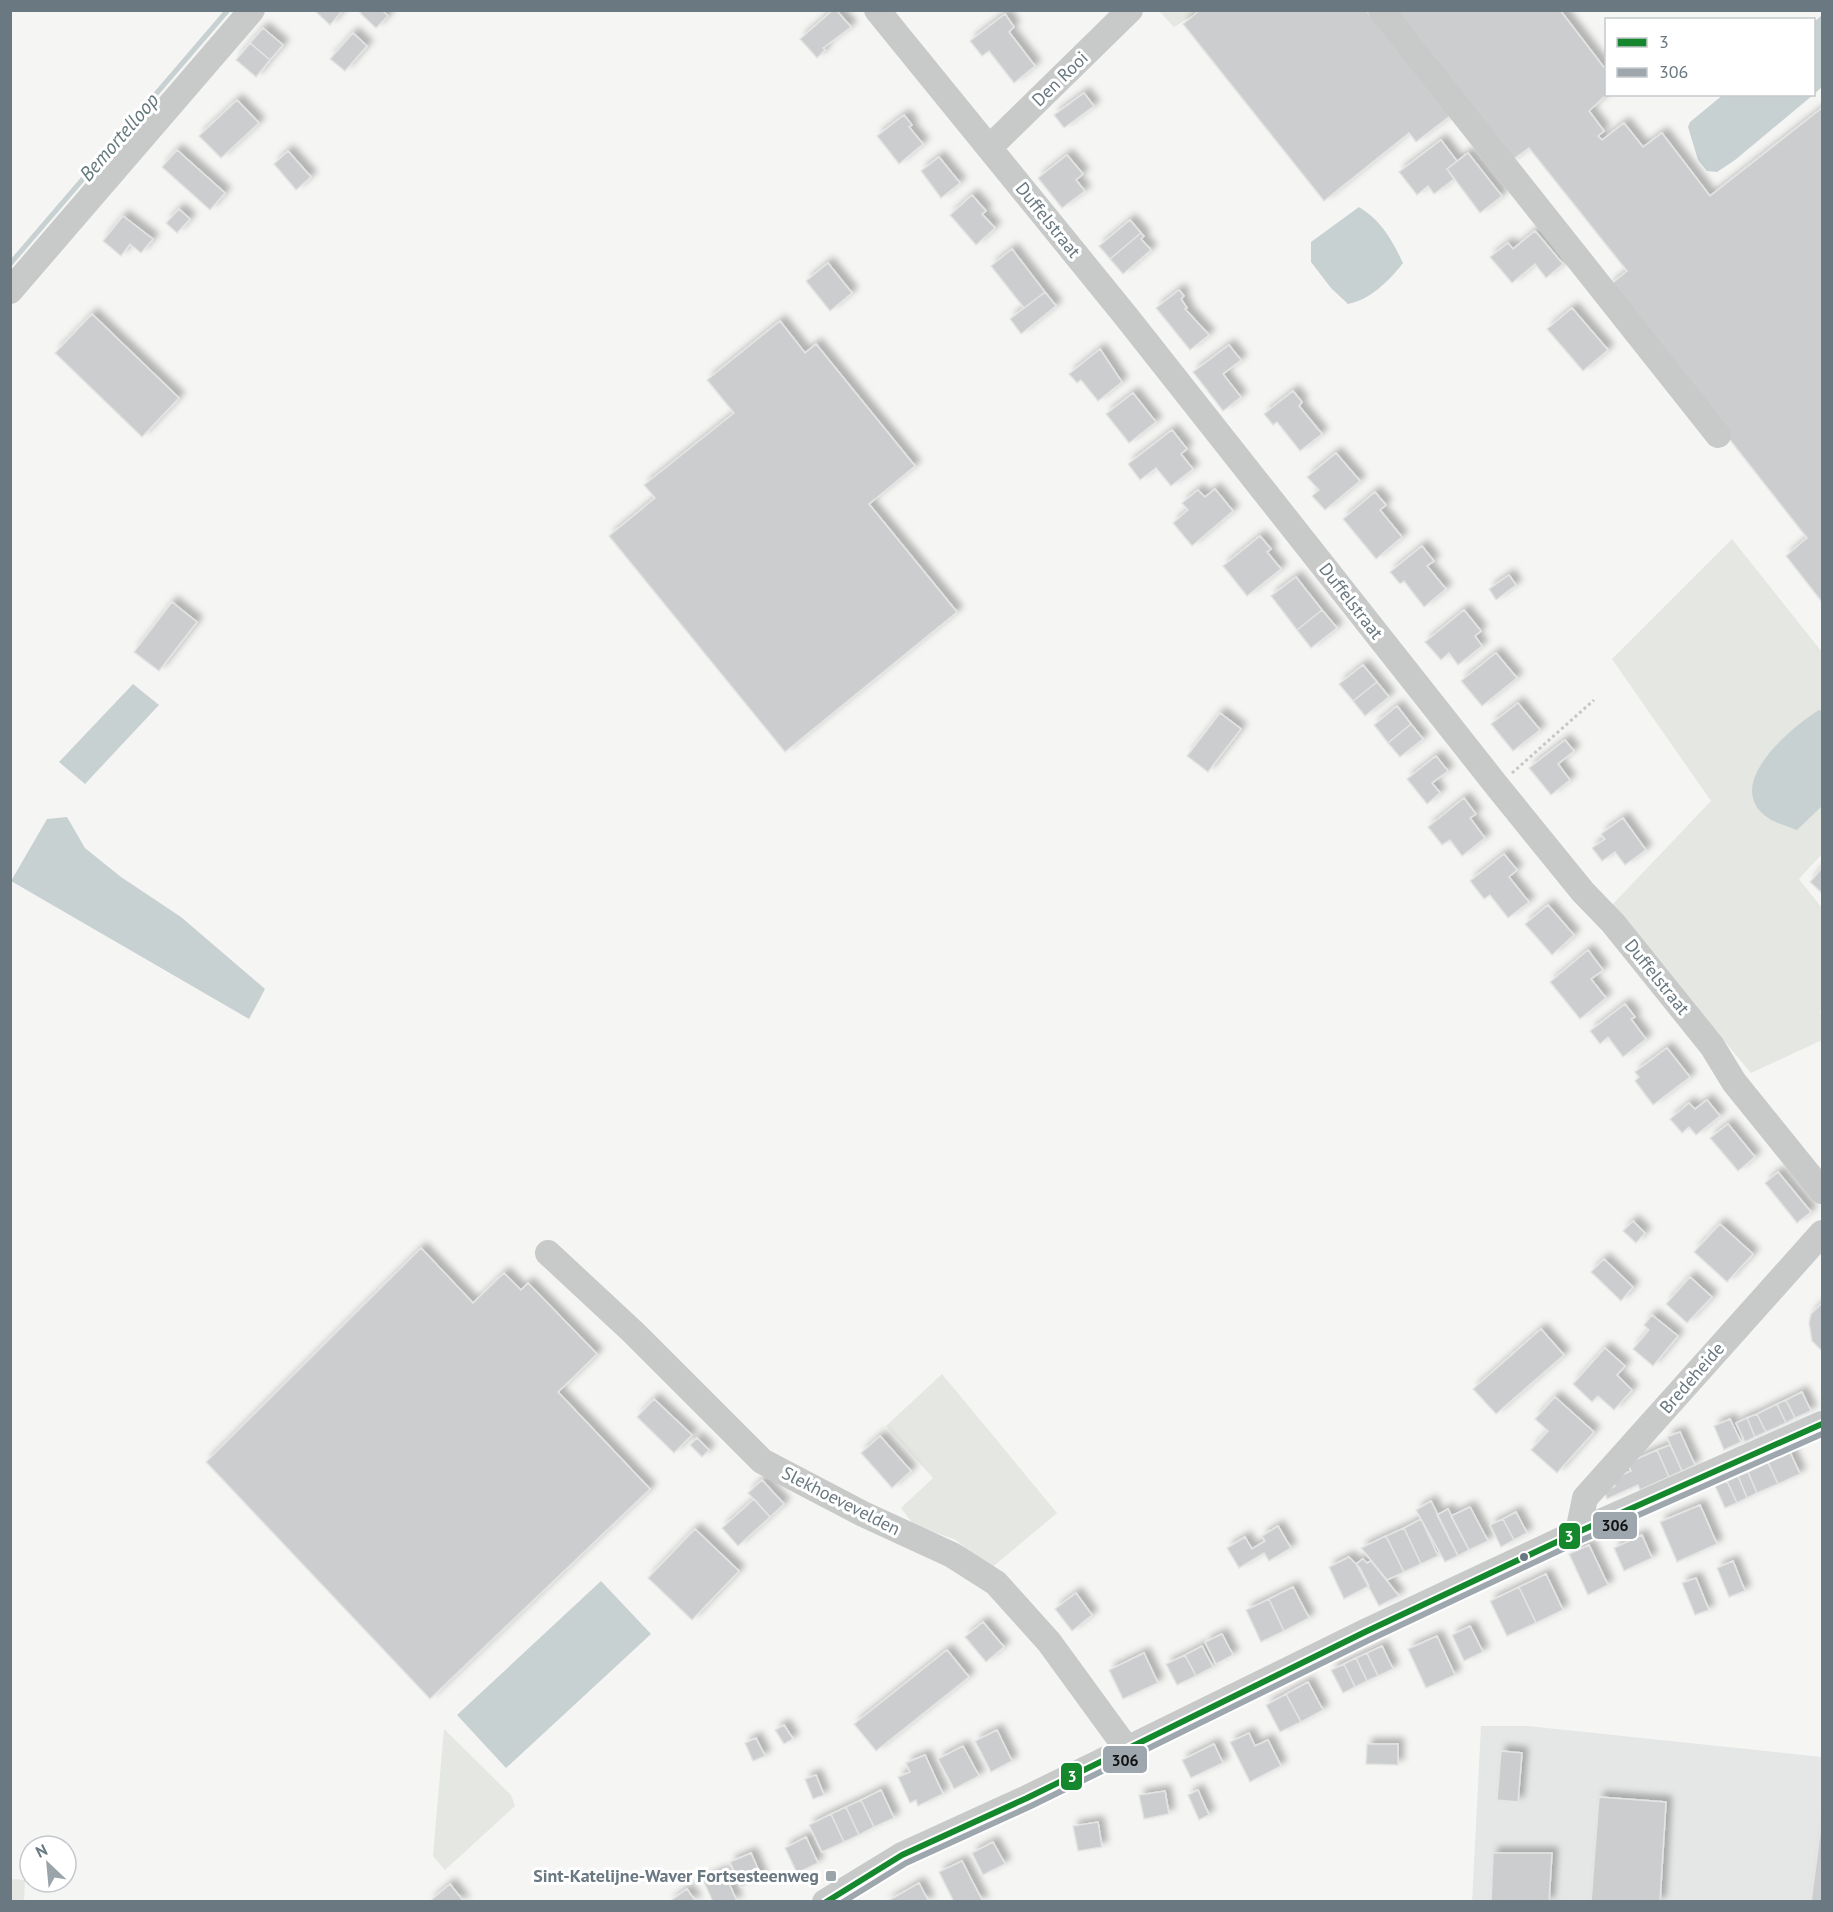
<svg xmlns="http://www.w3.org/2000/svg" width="1833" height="1912" font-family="'PT Sans',sans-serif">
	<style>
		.built { fill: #e5e7e7 }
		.green { fill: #e4e7e2 }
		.water { fill: #c8d1d2 }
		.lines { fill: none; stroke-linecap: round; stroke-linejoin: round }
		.stream { stroke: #c8d1d2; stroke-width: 5 }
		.building { fill: #cccdce; stroke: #e4e4e4; stroke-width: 1.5; filter: url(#shadow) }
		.path { stroke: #c6c7c8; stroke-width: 3; stroke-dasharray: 3 3; stroke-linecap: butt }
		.minor { stroke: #c8caca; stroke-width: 26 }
		.bus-1-casing { stroke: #fff; stroke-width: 10 }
		.bus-2-casing { stroke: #fff; stroke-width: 10 }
		.bus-1 { stroke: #15882e; stroke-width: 6 }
		.bus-2 { stroke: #9ea7ad; stroke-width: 6 }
		.bus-dot { fill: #697881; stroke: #fff; stroke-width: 2 }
		.poi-dot { fill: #9aa4a9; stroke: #fff; stroke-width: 2 }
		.labels { text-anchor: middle; stroke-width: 6; stroke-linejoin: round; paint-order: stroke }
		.street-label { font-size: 18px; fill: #697881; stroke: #fff }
		.poi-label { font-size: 18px; font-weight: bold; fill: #697881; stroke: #fff; text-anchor: end }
		.water-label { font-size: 20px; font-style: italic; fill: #64797d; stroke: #fff }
		.line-badge { stroke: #fff; stroke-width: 2 }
		.badge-label { font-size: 16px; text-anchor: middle; font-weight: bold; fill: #fff }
		.pale-badge-label { font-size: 16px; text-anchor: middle; font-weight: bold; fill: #111 }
	</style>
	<defs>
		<filter id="shadow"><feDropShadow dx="5.5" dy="-5.5" stdDeviation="3" flood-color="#0004"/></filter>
	</defs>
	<rect width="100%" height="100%" fill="#f5f5f4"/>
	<path class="built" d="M1481,1726H1528L1822,1757V1901L1472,1902Z"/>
	<path class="green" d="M1159,11H1200L1174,27Z
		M1732,539L1822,652V854L1799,879L1822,908V1010L1820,1012L1822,1016V1040L1751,1073L1611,906L1711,801L1612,659Z
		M942,1374L1057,1513L989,1570L956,1540L914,1525L901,1508L933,1478L886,1426Z
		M444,1729L511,1795L515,1806L445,1870L433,1856Z
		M11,1879L25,1880L24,1901H11Z"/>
	<path class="water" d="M1822,15V87L1814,94V22Z
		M1724,94H1813V95L1735,160L1717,172L1707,171L1698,160L1688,127L1690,122Z
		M1359,207C1381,220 1392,240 1403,263C1389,281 1370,300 1348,304L1331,288L1311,262V242Z
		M133,684L159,705L85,784L59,762Z
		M1819,710L1822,711V806L1797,830C1784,825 1770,822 1760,811C1730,778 1793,726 1819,710Z
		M67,817L85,848L121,877L181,917L265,989L249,1019L11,881L47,819Z
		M601,1581L651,1634L506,1768L457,1715Z"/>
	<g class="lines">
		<path class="stream" d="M10,264L228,10"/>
	</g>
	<path class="building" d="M314,10H343L330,25Z
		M363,10H382L388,16L376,28L360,13Z
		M833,10H836L851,27L823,48L825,50L817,58L800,39Z
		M1200,10H1366L1450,116L1416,142L1409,133L1324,201L1183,24Z
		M1389,10H1560L1606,70L1607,94L1589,111L1604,131L1598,136L1602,140L1624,123L1643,147L1662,133L1710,196L1822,108V602L1786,556L1807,538L1609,286L1627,271L1529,148L1508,163Z
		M1005,14L1014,27L1009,32L1035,66L1014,83L989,51L982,56L970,41Z
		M263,28L283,45L270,60L250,43Z
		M353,33L367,46L345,71L330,59Z
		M250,43L270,60L256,77L236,60Z
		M1084,93L1094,106L1064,128L1054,115Z
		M237,100L259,123L221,158L199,136Z
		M904,115L912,125L909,127L923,144L899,164L877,136Z
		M1441,140L1457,161L1447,169L1454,179L1434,194L1428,186L1417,195L1399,172Z
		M177,150L225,193L210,210L162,167Z
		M288,151L311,177L296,190L274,164Z
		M1468,153L1502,196L1480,213L1447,169Z
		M1067,155L1083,174L1076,180L1085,191L1062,208L1038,178Z
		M939,157L960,183L941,198L921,171Z
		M972,195L986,211L982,214L995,228L976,245L950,215Z
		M179,209L190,219L177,233L166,223Z
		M123,216L153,239L141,253L130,244L121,256L103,241Z
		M1130,220L1141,233L1110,259L1099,246Z
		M1535,231L1563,264L1546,278L1535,264L1512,283L1490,257L1508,243L1513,249Z
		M1141,233L1144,236L1141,239L1151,250L1123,274L1110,259Z
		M1012,249L1045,292L1024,308L991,266Z
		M828,263L852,293L830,311L806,281Z
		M1179,290L1184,296L1181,299L1187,308L1185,309L1209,335L1190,350L1156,308Z
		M1045,292L1056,306L1021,334L1010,319Z
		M1572,308L1608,350L1583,371L1547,329Z
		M92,314L179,398L142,437L55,353Z
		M780,321L805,353L816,344L915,466L869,504L957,612L785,752L609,536L655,498L644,485L734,413L707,380Z
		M1229,345L1241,360L1223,374L1241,397L1223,411L1193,372Z
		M1100,349L1122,382L1098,401L1081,380L1077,383L1069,374Z
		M1293,391L1302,402L1299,406L1322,434L1300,451L1277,422L1273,425L1264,414Z
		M1133,393L1156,422L1129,443L1106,414Z
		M1172,430L1187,449L1181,454L1193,469L1171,486L1156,468L1140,480L1128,464Z
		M1336,453L1360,481L1325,510L1312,496L1319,490L1307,477Z
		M1215,489L1233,511L1192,546L1173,523L1188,510L1182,503L1198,490L1205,497Z
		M1375,492L1386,505L1380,510L1402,537L1376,559L1343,519Z
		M1260,536L1271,549L1267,552L1281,569L1247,596L1223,566Z
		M1422,546L1434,561L1427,566L1446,589L1424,607L1404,581L1400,584L1390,572Z
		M1509,575L1516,585L1496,600L1489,589Z
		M1296,577L1322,610L1297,630L1271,596Z
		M172,602L197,622L159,671L134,652Z
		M1322,610L1337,628L1311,648L1297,630Z
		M1464,610L1481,631L1475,636L1482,646L1458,665L1449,653L1441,660L1425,642Z
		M1496,653L1517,678L1482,706L1461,681Z
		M1363,665L1377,682L1353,701L1339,684Z
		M1377,682L1389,697L1365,716L1353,701Z
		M1518,703L1540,730L1513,751L1491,724Z
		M1397,706L1411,724L1388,743L1374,725Z
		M1220,713L1241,729L1208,772L1187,756Z
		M1411,724L1423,739L1400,757L1388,743Z
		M1565,740L1574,751L1558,764L1570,780L1551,795L1529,768Z
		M1436,756L1448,771L1432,783L1440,793L1427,804L1407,779Z
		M1464,798L1476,814L1470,818L1485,838L1462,856L1450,840L1442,845L1428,827Z
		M1623,818L1646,850L1625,865L1615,852L1602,861L1592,848L1605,839L1601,834Z
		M1504,854L1517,870L1509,877L1529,902L1508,918L1490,895L1484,899L1470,881Z
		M1822,868V893L1810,882Z
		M1548,905L1574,935L1552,955L1525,924Z
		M1588,950L1603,970L1591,979L1606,998L1580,1019L1550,982Z
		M1625,1004L1635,1017L1631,1019L1646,1039L1623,1057L1608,1037L1600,1044L1590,1031Z
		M1667,1048L1690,1077L1653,1105L1635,1081L1639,1077L1635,1072Z
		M1707,1100L1720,1116L1696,1135L1689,1127L1682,1133L1670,1119L1689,1103L1695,1109Z
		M1728,1124L1755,1157L1738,1171L1710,1138Z
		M1778,1172L1811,1212L1797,1223L1765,1183Z
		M1633,1221L1645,1233L1636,1243L1623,1231Z
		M1720,1224L1753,1254L1727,1282L1694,1252Z
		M421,1248L473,1303L504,1273L521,1290L528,1283L597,1354L558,1392L650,1489L430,1699L206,1462Z
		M1604,1259L1633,1287L1621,1301L1591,1272Z
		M1690,1277L1712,1297L1687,1323L1666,1304Z
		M1822,1303V1351L1812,1341L1809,1323L1811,1314Z
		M1652,1315L1678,1336L1653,1366L1633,1349L1649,1330L1644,1325Z
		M1541,1329L1564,1355L1496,1414L1473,1389Z
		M1605,1348L1625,1366L1617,1375L1632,1390L1614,1410L1598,1396L1592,1402L1573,1384Z
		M1802,1392L1811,1411L1795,1418L1786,1400Z
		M1555,1397L1594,1432L1557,1473L1531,1450L1548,1431L1535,1419Z
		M654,1399L692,1435L674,1453L637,1417Z
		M1786,1400L1795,1418L1786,1423L1777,1404Z
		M1777,1404L1786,1423L1766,1432L1757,1414Z
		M1757,1414L1766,1432L1755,1437L1747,1418Z
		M1747,1418L1755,1437L1745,1442L1736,1423Z
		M1730,1419L1741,1442L1724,1450L1714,1426Z
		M1680,1432L1695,1465L1682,1471L1667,1437Z
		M880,1436L911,1471L892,1488L861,1453Z
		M697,1438L709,1450L702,1457L690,1445Z
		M1670,1445L1682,1471L1669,1477L1657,1450Z
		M1657,1450L1669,1477L1640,1490L1638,1485L1607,1499L1604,1491L1615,1486L1612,1479L1631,1471L1628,1463Z
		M1790,1452L1800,1474L1778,1484L1768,1462Z
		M1768,1462L1778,1484L1757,1493L1748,1472Z
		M1748,1472L1757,1493L1747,1498L1738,1476Z
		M1738,1476L1747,1498L1737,1503L1727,1481Z
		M762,1480L784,1504L770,1517L748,1493Z
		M1727,1481L1737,1503L1725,1508L1715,1486Z
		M754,1499L770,1517L738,1546L722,1528Z
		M1431,1501L1458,1556L1445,1562L1416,1510Z
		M1700,1505L1717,1544L1677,1562L1660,1522Z
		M1470,1507L1488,1541L1469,1550L1451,1516Z
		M1448,1509L1469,1550L1458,1556L1437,1515Z
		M1516,1512L1527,1533L1514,1540L1503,1519Z
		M1421,1519L1438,1556L1421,1564L1404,1528Z
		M1503,1519L1514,1540L1501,1547L1490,1525Z
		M1278,1526L1291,1548L1269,1561L1264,1553L1239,1568L1227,1548L1245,1537L1252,1549L1265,1541L1262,1536Z
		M1404,1528L1421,1564L1404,1572L1386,1536Z
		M695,1529L739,1571L692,1620L648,1578Z
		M1642,1535L1652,1558L1624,1571L1614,1548Z
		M1386,1536L1404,1572L1387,1580L1361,1548Z
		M1589,1545L1608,1585L1588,1595L1569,1554Z
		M1349,1557L1360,1568L1369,1586L1344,1599L1329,1567Z
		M1363,1559L1367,1563L1371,1561L1399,1596L1379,1606L1356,1564Z
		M1733,1561L1745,1591L1729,1597L1717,1568Z
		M1546,1574L1563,1610L1536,1623L1519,1587Z
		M1696,1578L1709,1610L1695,1615L1682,1583Z
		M1293,1587L1309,1618L1284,1631L1269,1599Z
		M1519,1587L1536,1623L1507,1636L1490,1601Z
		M1076,1593L1092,1615L1072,1631L1055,1609Z
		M1269,1599L1284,1631L1261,1642L1246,1610Z
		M983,1622L1004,1647L986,1662L965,1637Z
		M1470,1626L1483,1652L1464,1661L1452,1635Z
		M1222,1634L1233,1655L1216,1664L1205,1642Z
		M1437,1636L1455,1675L1426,1688L1408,1649Z
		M1202,1646L1213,1667L1196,1676L1185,1655Z
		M1382,1646L1393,1669L1378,1676L1367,1653Z
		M947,1650L969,1677L876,1751L854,1724Z
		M1144,1653L1158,1683L1123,1699L1109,1670Z
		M1367,1653L1378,1676L1367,1681L1356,1658Z
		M1185,1655L1196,1676L1177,1685L1166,1664Z
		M1356,1658L1367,1681L1355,1687L1344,1664Z
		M1344,1664L1355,1687L1343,1693L1331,1670Z
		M1308,1682L1323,1710L1301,1722L1286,1694Z
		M1286,1694L1301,1722L1280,1732L1266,1705Z
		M784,1725L793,1739L784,1744L775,1730Z
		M997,1730L1012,1761L991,1772L975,1741Z
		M1249,1733L1255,1746L1268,1740L1281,1766L1250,1782L1230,1742Z
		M756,1738L765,1756L753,1761L745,1743Z
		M1214,1744L1223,1763L1191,1778L1182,1760Z
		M1367,1744H1398V1765L1366,1764Z
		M963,1746L979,1776L954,1789L938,1759Z
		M1501,1751L1522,1753L1518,1802L1497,1800Z
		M925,1755L943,1794L918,1806L916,1800L910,1803L898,1777L910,1772L906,1763Z
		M816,1775L824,1795L813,1799L805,1779Z
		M881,1790L894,1818L874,1827L861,1800Z
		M1198,1790L1209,1815L1199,1820L1188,1795Z
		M1165,1791L1169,1814L1144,1819L1139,1795Z
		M1599,1797L1666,1802L1660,1902H1591Z
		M861,1800L874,1827L859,1835L846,1807Z
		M846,1807L859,1835L844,1842L831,1814Z
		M831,1814L844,1842L822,1852L809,1825Z
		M1822,1819V1902H1811Z
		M1098,1822L1102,1847L1078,1851L1073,1826Z
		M806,1837L818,1863L797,1873L785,1848Z
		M993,1842L1005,1864L983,1875L972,1853Z
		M751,1853L762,1878L741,1887L730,1862Z
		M1493,1853H1552L1549,1902H1491Z
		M962,1861L983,1902H954L939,1872Z
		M724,1871L737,1902H713L703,1880Z
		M919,1883L929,1902H886Z
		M450,1884L464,1902H429Z
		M687,1889L696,1902H669Z"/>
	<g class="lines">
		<path class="path" d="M1512,773L1594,700"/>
		<path class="minor" d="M877,10L1125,315L1497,786L1583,892L1613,923L1712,1046L1734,1082L1822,1191
			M1381,10L1718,435
			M989,148L1130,10
			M10,291L252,10
			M548,1253L633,1332L762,1461L863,1514L952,1555L996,1583L1049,1642L1127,1749
			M1578,1532L1585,1498L1822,1233
			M825,1902L902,1855L1027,1798L1365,1632L1578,1532L1822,1424"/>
		<defs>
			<path id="bus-1" d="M826,1902L902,1855L1027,1798L1365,1632L1578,1532L1822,1424"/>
			<path id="bus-2" d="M843,1902L906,1863L1031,1806L1369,1640L1582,1540L1822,1434"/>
		</defs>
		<use href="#bus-1" class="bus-1-casing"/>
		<use href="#bus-2" class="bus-2-casing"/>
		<use href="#bus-1" class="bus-1"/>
		<use href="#bus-2" class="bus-2"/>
	</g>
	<circle class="bus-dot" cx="1524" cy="1557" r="5"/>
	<rect class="poi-dot" x="825" y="1870" width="12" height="12" rx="3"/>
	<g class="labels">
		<g class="street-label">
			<text transform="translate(1060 79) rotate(-44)" y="6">Den Rooi</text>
			<text transform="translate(1048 220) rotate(51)" y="6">Duffelstraat</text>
			<text transform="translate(1351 601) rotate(52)" y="6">Duffelstraat</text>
			<text transform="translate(1657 977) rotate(51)" y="6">Duffelstraat</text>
			<text transform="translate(1692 1378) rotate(-49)" y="6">Bredeheide</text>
			<text transform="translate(841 1501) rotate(27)" y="6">Slekhoevevelden</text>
		</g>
		<g class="poi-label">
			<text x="819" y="1882">Sint-Katelijne-Waver Fortsesteenweg</text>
		</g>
		<g class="water-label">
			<text transform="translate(119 137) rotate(-49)" y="7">Bemortelloop</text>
		</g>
	</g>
	<g class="line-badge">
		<rect x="1592" y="1511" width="46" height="29" rx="6" fill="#9ea7ad"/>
		<rect x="1558" y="1522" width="23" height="28" rx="6" fill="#15882e"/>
		<rect x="1102" y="1745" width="46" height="29" rx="6" fill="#9ea7ad"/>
		<rect x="1060" y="1762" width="23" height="29" rx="6" fill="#15882e"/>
	</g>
	<g class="badge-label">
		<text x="1569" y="1542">3</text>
		<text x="1072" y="1782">3</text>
	</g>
	<g class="pale-badge-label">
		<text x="1615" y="1531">306</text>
		<text x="1125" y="1766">306</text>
	</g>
	<rect width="1833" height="1912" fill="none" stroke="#697881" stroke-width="24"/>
	<rect x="1605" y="18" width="210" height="78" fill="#ffffff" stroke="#c3c9cd" stroke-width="1.5"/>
	<rect x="1617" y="38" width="30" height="9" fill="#15882e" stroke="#c3c9cd" stroke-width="1.5"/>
	<text x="1659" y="48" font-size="18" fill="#697881">3</text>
	<rect x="1617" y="68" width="30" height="9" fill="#9ea7ad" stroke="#c3c9cd" stroke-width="1.5"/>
	<text x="1659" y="78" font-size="18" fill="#697881">306</text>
	<g transform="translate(48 1864) rotate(334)"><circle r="28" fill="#ffffff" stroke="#c3c9cd" stroke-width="1.5"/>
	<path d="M0-4.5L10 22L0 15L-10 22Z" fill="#9aa4a9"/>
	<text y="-9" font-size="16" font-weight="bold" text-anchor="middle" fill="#697881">N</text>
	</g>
</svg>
